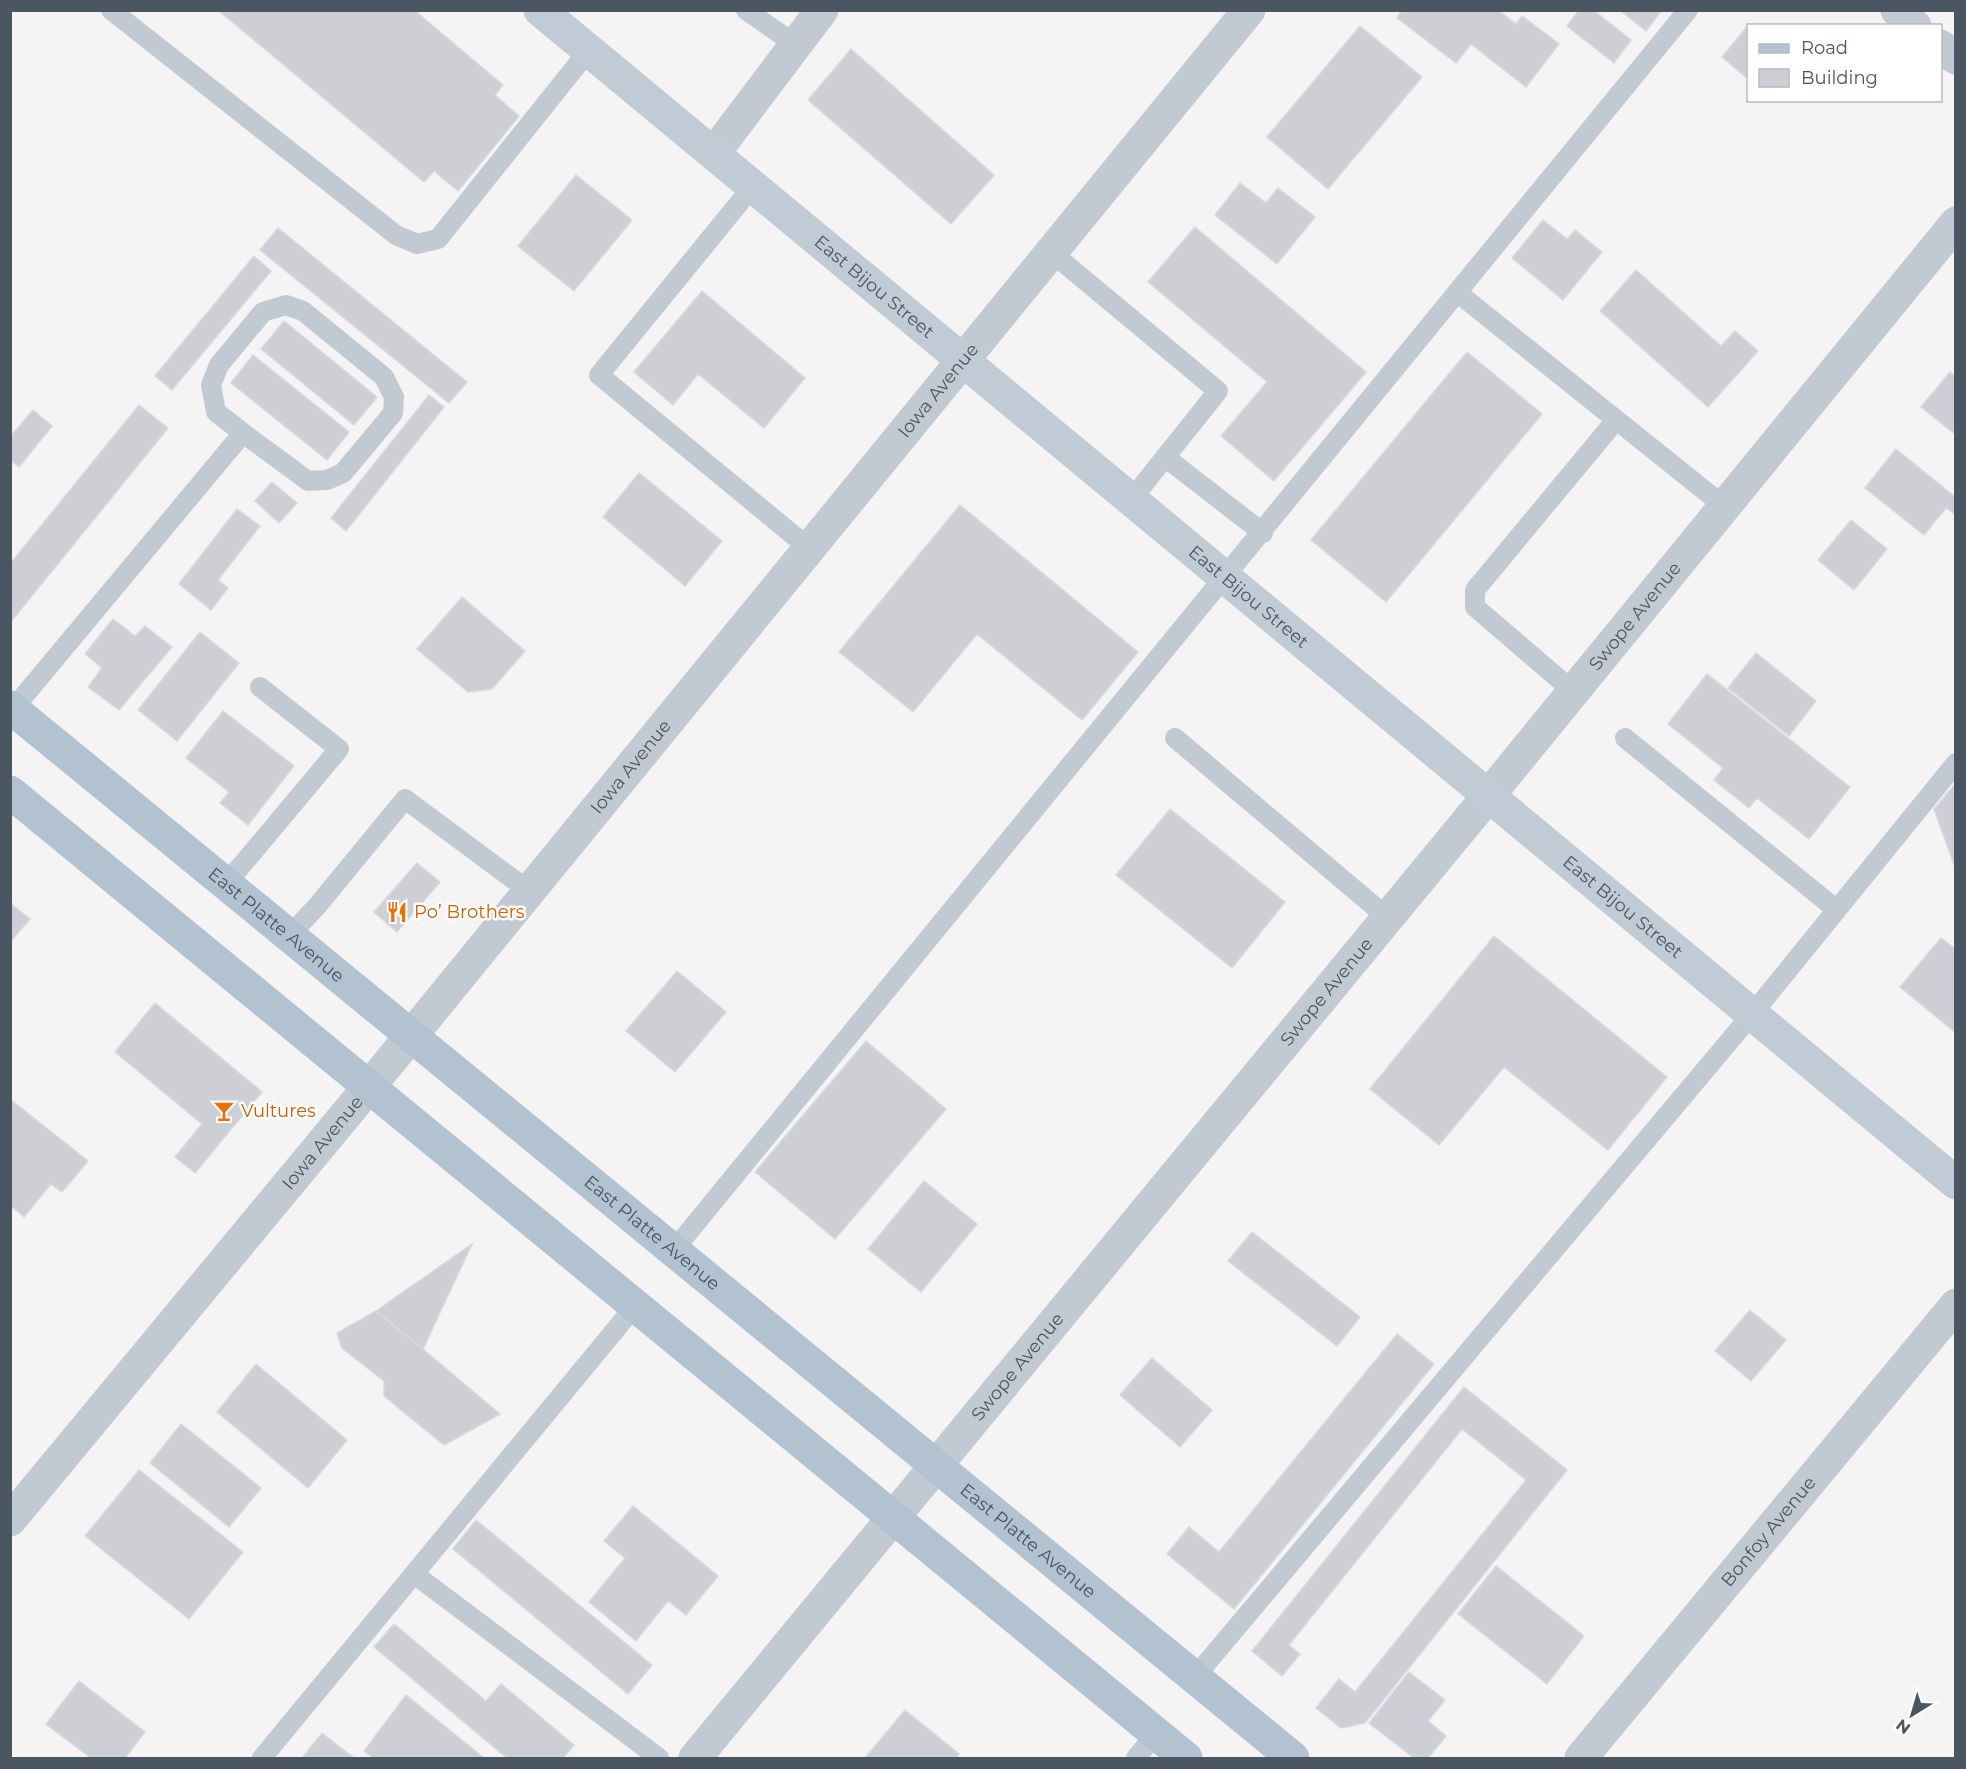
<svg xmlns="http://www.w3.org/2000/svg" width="1966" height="1769" font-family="Montserrat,sans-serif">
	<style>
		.building { fill: #cdcfd5; stroke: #d7d9de; stroke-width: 1.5 }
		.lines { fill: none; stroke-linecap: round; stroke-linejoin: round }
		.lane { stroke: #c1cad2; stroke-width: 20 }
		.street { stroke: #c1cad2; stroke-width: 33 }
		.secondary { stroke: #c1cbd6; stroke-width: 33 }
		.primary { stroke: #b3c2d1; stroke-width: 33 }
		.labels { text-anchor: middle; stroke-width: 5; stroke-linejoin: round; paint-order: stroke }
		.street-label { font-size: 18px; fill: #4a5661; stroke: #fff }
		.food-label { font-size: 18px; fill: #c56008; stroke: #fff; text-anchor: start }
	</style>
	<rect width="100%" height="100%" fill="#f5f3f3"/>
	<path class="building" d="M218,10H414L503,85L495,95L519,116L458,191L434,171L424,182Z
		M1402,10H1498L1516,24L1522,16L1559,44L1526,87L1471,44L1456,63L1397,18Z
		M1579,10H1593L1631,40L1614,63L1567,26Z
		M1620,10H1662L1646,31Z
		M1360,26L1422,77L1328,189L1267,137Z
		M1746,28L1748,31V79L1722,57Z
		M851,49L994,175L951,224L808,100Z
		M576,175L632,220L574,291L518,246Z
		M1240,183L1266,203L1278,188L1315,217L1277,264L1215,215Z
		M1543,220L1567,239L1575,230L1602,252L1563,300L1512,258Z
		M1195,227L1366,372L1274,481L1221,436L1267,382L1148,282Z
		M278,228L467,382L449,403L260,250Z
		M254,256L271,271L172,390L155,376Z
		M1636,270L1721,346L1735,331L1758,351L1708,407L1600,311Z
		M702,291L805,378L764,428L698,374L673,405L634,372Z
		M284,321L377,397L354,425L261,349Z
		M1467,352L1542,414L1386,602L1311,540Z
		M253,355L349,432L327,460L231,383Z
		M1950,372L1956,377L1955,434L1921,407Z
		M429,395L444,407L346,531L331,518Z
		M139,405L168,428L10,623V564Z
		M33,410L52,426L19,467L10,460V437Z
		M1896,449L1954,496L1956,493V515L1946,508L1924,535L1865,488Z
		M639,473L722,541L685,586L603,517Z
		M272,482L297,503L279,523L255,501Z
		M960,505L1138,652L1082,720L977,634L913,712L839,652Z
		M237,509L260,526L218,580L228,588L211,610L179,584Z
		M1851,520L1887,549L1854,590L1818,560Z
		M462,597L525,651L492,689L468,692L417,649Z
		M113,619L135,636L145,626L172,647L119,710L88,687L102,668L85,654Z
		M200,632L239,663L177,741L138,710Z
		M1756,653L1816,701L1789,736L1728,688Z
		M1707,674L1850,787L1809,839L1757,798L1749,808L1714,780L1723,768L1668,724Z
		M223,711L294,766L248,825L220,803L229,792L186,758Z
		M1956,783V870L1934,809Z
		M1170,809L1285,902L1232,968L1116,875Z
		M417,863L440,882L397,932L374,912Z
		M10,903L30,919L10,942Z
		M1494,936L1667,1077L1608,1150L1504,1067L1439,1145L1370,1089Z
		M1941,938L1954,948L1956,947V1033L1900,987Z
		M677,971L726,1012L675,1072L626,1031Z
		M155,1003L262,1092L195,1173L175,1157L202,1124L115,1052Z
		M866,1041L946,1109L835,1239L755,1172Z
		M10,1099L88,1161L62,1192L51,1184L24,1217L10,1205Z
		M924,1181L977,1224L921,1292L868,1249Z
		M1252,1232L1360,1317L1337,1346L1228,1261Z
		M472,1244L423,1349L376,1311Z
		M1750,1310L1786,1340L1751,1381L1715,1351Z
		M376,1311L423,1349L500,1414L444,1445L384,1396V1381L342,1348L337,1333Z
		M1397,1334L1434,1364L1234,1609L1167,1554L1189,1527L1219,1552Z
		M1152,1358L1212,1410L1180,1447L1120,1395Z
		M256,1364L347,1440L308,1488L217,1412Z
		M1464,1387L1567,1470L1365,1723L1341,1728L1316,1708L1339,1679L1355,1692L1526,1480L1462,1429L1289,1645L1300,1654L1282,1676L1252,1651Z
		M181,1424L261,1488L229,1527L150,1463Z
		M139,1470L243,1552L189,1619L85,1536Z
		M633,1506L718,1576L686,1615L668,1601L636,1641L589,1602L625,1558L604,1541Z
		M476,1520L652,1665L628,1694L453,1549Z
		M1496,1566L1584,1636L1547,1684L1458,1614Z
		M394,1624L486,1701L501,1684L574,1745L563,1758H507L374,1647Z
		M1409,1672L1445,1700L1428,1721L1446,1736L1428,1758H1414L1369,1723Z
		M79,1681L145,1732L125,1758H91L46,1724Z
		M406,1695L483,1757L482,1758H373L364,1751Z
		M905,1710L959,1754L956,1758H865Z
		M322,1733L354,1758H302Z"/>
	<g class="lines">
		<path class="lane" d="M111,10L396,235L417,244L438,239L589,50
			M746,10L796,45
			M753,186L599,375L809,548
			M1051,252L1218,391L1131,500
			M1458,293L1724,506
			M1165,457L1263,533
			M1573,691L1475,607V590L1616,420
			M13,709L243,433L216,412L211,385L219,365L263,312L286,305L303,311L384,377L394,397L393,413L343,473L327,480L308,481L243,433
			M1175,738L1388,918
			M1625,738L1837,910
			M226,884L339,749L260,687
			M289,936L318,905L405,799L529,891
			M673,1251L1688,10
			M414,1574L659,1758
			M1194,1678L1753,1013L1956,763
			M262,1758L635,1306
			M1136,1758L1156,1734"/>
		<g class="street">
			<path d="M1897,10L1915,26"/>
			<path d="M1940,46L1956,58"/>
			<path d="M714,153L822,10"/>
			<path id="s1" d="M10,1520L411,1036L1249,10"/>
			<path id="s2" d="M695,1758L1489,795L1956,223"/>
			<path id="s3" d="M1581,1758L1956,1305"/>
		</g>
		<path class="secondary" id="s4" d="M540,10L1956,1183"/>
		<g class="primary">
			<path id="s5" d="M10,707L1293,1758"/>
			<path d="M10,792L1186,1758"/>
		</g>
	</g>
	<defs>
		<symbol id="restaurant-bare" viewBox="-9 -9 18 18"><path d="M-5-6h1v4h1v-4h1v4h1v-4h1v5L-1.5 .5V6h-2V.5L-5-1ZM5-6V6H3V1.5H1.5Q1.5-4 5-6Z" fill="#e8710a" stroke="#fff" stroke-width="2.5" paint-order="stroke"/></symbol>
		<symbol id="bar-bare" viewBox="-9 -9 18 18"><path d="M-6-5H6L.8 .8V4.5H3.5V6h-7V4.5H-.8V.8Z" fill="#e8710a" stroke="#fff" stroke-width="2.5" paint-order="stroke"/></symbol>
	</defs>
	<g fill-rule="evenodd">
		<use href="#restaurant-bare" x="382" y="897" width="30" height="30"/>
		<use href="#bar-bare" x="209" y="1096" width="30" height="30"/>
	</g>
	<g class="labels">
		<g class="street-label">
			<text dy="6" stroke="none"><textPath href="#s4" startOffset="434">East Bijou Street</textPath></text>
			<text dy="6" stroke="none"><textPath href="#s1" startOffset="1462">Iowa Avenue</textPath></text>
			<text dy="6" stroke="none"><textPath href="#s4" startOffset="920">East Bijou Street</textPath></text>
			<text dy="6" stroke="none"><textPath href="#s2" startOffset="1479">Swope Avenue</textPath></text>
			<text dy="6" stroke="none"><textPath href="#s1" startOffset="976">Iowa Avenue</textPath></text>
			<text dy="6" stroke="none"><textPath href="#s4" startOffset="1406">East Bijou Street</textPath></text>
			<text dy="6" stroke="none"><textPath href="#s5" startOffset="344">East Platte Avenue</textPath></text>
			<text dy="6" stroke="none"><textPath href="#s2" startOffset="993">Swope Avenue</textPath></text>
			<text dy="6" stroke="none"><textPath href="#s1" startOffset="490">Iowa Avenue</textPath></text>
			<text dy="6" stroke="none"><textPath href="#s5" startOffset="830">East Platte Avenue</textPath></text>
			<text dy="6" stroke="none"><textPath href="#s2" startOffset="507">Swope Avenue</textPath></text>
			<text dy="6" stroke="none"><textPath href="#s3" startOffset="294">Bonfoy Avenue</textPath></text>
			<text dy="6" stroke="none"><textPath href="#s5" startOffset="1316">East Platte Avenue</textPath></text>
		</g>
		<g class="food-label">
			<text x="414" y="918">Po’ Brothers</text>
			<text x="241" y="1117">Vultures</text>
		</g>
	</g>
	<rect width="1966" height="1769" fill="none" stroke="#4a5661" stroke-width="24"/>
	<rect x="1747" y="24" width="195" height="78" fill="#ffffff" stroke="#b7bbc0" stroke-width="1.5"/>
	<rect x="1759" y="44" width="30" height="9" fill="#b3c2d1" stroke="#b7bbc0" stroke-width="1.5"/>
	<text x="1801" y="54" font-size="18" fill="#4a5661">Road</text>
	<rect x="1759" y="69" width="30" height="18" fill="#cdcfd5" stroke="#b7bbc0" stroke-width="1.5"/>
	<text x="1801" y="84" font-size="18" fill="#4a5661">Building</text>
	<g transform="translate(1912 1715) rotate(217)" stroke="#ffffff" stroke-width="4.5" paint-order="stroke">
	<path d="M0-4.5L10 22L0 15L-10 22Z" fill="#4a5661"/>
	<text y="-9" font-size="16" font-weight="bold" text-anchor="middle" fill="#4a5661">N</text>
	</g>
</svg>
